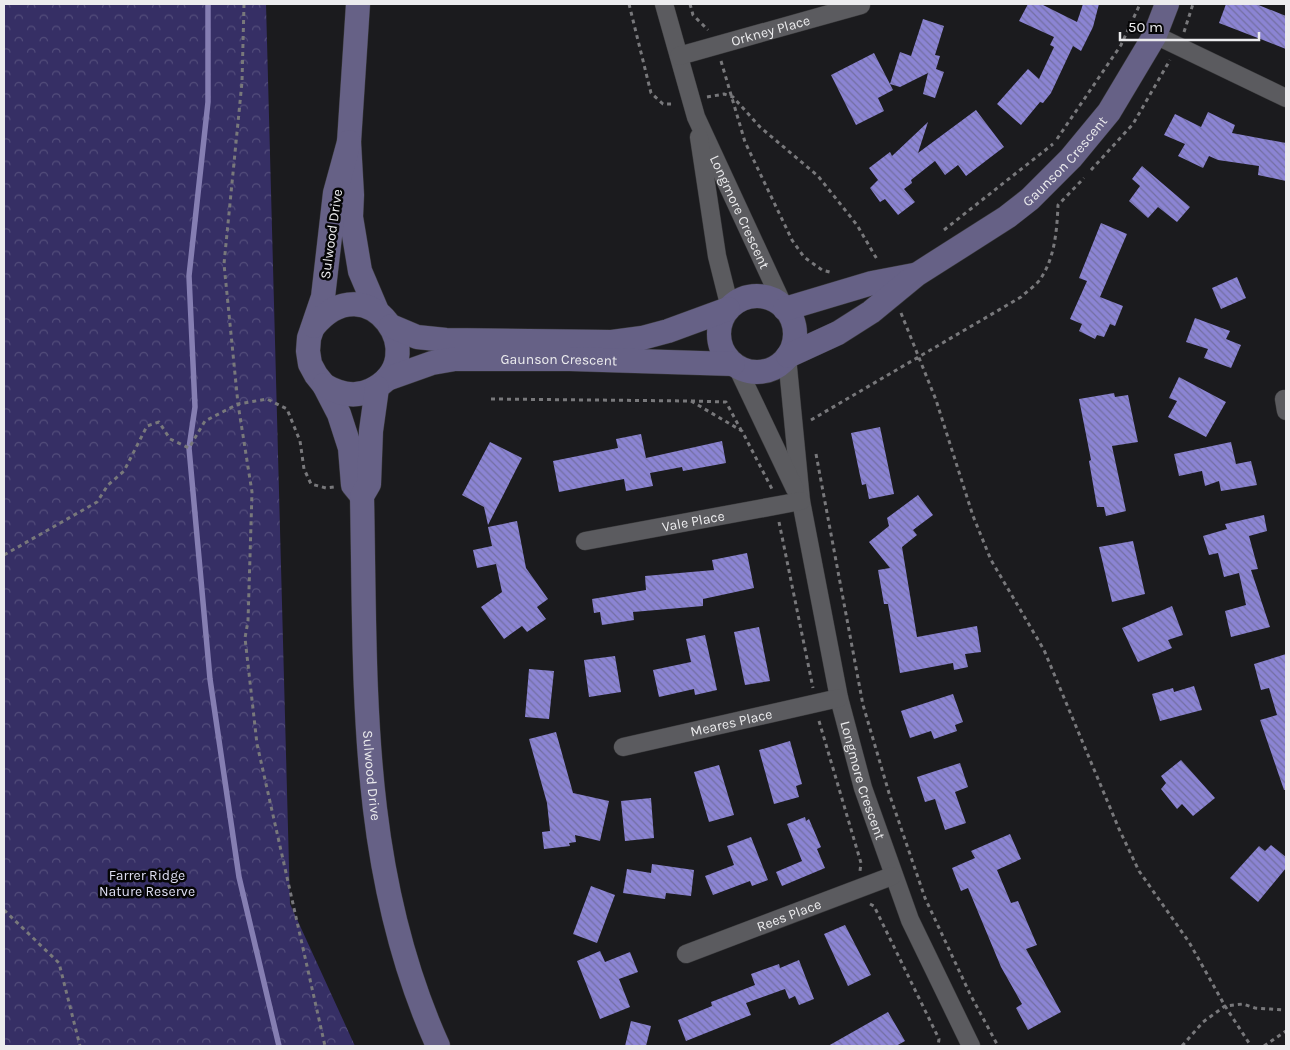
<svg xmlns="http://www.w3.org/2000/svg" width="1290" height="1050" font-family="Karla,sans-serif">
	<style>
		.park { fill: url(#park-crowns) }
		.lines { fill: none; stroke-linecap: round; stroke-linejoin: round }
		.stream { stroke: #857eb2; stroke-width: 5.5 }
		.building { fill: url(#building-back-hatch) }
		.street-casing { stroke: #39393b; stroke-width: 19 }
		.secondary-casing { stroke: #39393b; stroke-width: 25 }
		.path { stroke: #78787b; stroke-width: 3; stroke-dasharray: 4 4; stroke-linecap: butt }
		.street { stroke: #5b5b5f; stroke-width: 18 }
		.secondary { stroke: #666186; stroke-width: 24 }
		.labels { text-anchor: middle; stroke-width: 5; stroke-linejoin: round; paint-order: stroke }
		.street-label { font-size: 14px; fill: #ececee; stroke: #060607 }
		.park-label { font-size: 14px; fill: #dfdff4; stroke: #060607 }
	</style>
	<defs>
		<pattern id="park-crowns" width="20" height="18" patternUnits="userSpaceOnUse" patternTransform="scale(1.25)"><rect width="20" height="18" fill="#362f65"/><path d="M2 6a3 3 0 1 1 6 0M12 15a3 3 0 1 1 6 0" fill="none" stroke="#534d7b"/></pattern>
		<pattern id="building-back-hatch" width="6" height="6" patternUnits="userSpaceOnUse" patternTransform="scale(1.25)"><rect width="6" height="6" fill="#8b84d3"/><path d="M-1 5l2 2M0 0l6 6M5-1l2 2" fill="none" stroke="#736fa2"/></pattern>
	</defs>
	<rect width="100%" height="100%" fill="#1b1b1e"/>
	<path class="park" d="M4,4H266L290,904L355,1046H4Z"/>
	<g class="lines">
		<path class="stream" d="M208,4V102L189,276L195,407L189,448L210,679L239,877L279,1046"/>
	</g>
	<path class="building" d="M1028,4H1041L1077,22L1083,4H1099L1093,27L1081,51L1073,46L1051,93L1043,103L1040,102L1021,125L997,104L1028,69L1039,79L1054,47L1050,45L1054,37L1019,21Z
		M1226,4H1256L1286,16V49L1219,23Z
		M923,19L944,26L935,55L940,56L936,69L944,72L935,98L923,94L928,73L900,87L890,84L893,90L878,98L884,111L856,125L831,75L874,53L890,84L900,52L911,56Z
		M976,110L1004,147L966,176L958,165L945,175L935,161L911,180L912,183L904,189L915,202L898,215L885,199L880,202L870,188L878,180L869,168L890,152L892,156L928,122L918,153Z
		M1208,112L1235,125L1232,133L1286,143V181L1258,175L1259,166L1218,160L1209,156L1203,168L1178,156L1185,144L1164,135L1175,114L1201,127Z
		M1142,166L1190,207L1177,222L1158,207L1148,218L1129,201L1140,186L1132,179Z
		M1101,223L1127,234L1100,297L1123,306L1115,326L1110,324L1104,337L1097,335L1095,339L1079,331L1082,324L1070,319L1087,281L1079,278Z
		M1237,277L1246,298L1221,309L1212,288Z
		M1195,318L1230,331L1226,339L1241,345L1231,368L1204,358L1208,349L1186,342Z
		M1179,377L1226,402L1206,437L1168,417L1177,401L1169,398Z
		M1114,393L1115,397L1128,395L1138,442L1112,446L1126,511L1106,516L1104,507H1097L1089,461L1091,460L1079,399Z
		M880,427L894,494L869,499L866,484L862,485L851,433Z
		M641,434L646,458L722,441L726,463L683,471L682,467L650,473L653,486L626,491L624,479L559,492L553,461L618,448L616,439Z
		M490,442L522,458L488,525L484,507L462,495Z
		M1231,442L1236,464L1251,461L1257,485L1221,491L1219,481L1205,486L1202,471L1179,476L1174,454Z
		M918,495L933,515L913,530L917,535L902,547L917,637L977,626L981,652L965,654L968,667L954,670L953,663L900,673L888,604H884L878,570L890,568L869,542L889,526L887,518Z
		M1264,515L1267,531L1249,536L1258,569L1251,570L1270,627L1231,637L1225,611L1246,605L1239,573L1224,577L1218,553L1209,555L1203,536L1227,529L1225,524Z
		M517,521L526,568L548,599L537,607L546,619L527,632L522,626L504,639L481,607L502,592L496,564L477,568L473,550L492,546L488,527Z
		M1133,541L1145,594L1112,602L1099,547Z
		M747,553L754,588L703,599V606L633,612L634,620L602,625L600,612L594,613L592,599L646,590L645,576L714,570L712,560Z
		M1172,606L1183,635L1168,640L1172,648L1138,662L1122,628Z
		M759,627L770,681L745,685L734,632Z
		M705,635L717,690L695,695L694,689L659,697L653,670L691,662L686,639Z
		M1286,654V790H1284L1260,720L1277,715L1269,688L1261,690L1254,664Z
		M615,656L621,692L589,697L584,660Z
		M529,669L554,671L549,719L525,717Z
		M1194,686L1202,710L1160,721L1152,694L1173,688L1174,692Z
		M953,694L963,722L955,725L957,731L934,739L931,731L910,738L901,711Z
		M556,732L573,793L609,801L600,841L575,835L576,842L569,843L570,846L544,849L542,832L550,831L547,803L529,739Z
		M790,741L802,784L796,786L799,797L774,804L759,750Z
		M1181,760L1215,798L1193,816L1182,804L1177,809L1161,789L1166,783L1161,776Z
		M960,763L968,787L955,792L966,823L945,830L935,799L925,802L917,777Z
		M719,765L734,815L709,822L694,772Z
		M651,798L654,838L625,841L621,801Z
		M805,817L806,821L809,819L821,847L817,849L825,868L782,886L776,872L802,861L787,824Z
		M1010,834L1021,859L997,870L1011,903L1018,901L1037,945L1026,949L1061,1012L1028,1030L1016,1008L1022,1004L1001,967L968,888L961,891L952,868L975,858L971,851Z
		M751,837L768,880L752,886L750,881L713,895L705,876L734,865L727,846Z
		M1271,845L1286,857V868L1258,902L1230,878L1259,846L1265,851Z
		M652,864L694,870L691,896L666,893L665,899L623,893L627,869L651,873Z
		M591,886L615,895L597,943L573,934Z
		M845,925L871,975L848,986L824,934Z
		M600,951L605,962L630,952L638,972L619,979L630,1007L600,1019L577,961Z
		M799,960L814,999L799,1005L795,996L789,999L785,989L746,1003L751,1015L686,1041L678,1020L712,1006L711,1002L755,985L751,974L779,964L780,968Z
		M888,1012L905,1041L896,1046H828Z
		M631,1021L651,1026L646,1046H625Z"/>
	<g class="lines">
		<defs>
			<g id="street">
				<path id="s1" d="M664,4L696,117L784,307"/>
				<path d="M1155,35L1286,98"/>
				<path id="s2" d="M679,56L861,5"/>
				<path d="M699,137L717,256L730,308"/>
				<path id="s3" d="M787,357L801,501L839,698L863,788L910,920L971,1046"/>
				<path d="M737,367L795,489"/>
				<path d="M1284,399L1286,411"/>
				<path id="s4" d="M585,541L801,501"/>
				<path id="s5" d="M623,747L839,698"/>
				<path id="s6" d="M686,954L892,876"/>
			</g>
			<g id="secondary">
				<path d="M358,4L349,142L352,195L351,217L360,271L377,311"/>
				<path d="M349,142L335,193L323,297L309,338L308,351L310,364L316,375L324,385L339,414L350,448L353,485L362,496"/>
				<circle cx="757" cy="334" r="38"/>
				<path d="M785,309L872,283L914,275"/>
				<path d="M314,326C368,261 436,359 371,390C355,398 339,394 324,385"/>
				<path d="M391,326L417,337L446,340L612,342L642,338L668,331L728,309"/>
				<path id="s7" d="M788,356L838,333L871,312L916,275L1007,217L1030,199L1071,158L1109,112L1155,35L1167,4"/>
				<path id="s8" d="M387,379L432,363L455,359H570L733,364"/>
				<path id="s9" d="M377,388L371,431L369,484L362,496C366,686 358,869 438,1046"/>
			</g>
		</defs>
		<use href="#street" class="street-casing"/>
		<use href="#secondary" class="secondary-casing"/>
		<path class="path" d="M244,4L242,82L224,264L238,404L252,492L248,621L245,638L257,744L325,1046
			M629,4L651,93L663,104H675
			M690,4L693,15L708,30
			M1184,32L1193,4
			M721,61L745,142L792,240L804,257L822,270L833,273
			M707,97L724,94L733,97L760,127L818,176L857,225L878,261
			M1057,139L1121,45L1140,4
			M1091,170L1133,124L1170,60
			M944,230L1053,144
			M901,313L936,400L973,516L991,560L1044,650L1119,829L1139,871L1189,942L1225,1006L1251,1046
			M491,399L691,401L742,431L772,489
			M691,401L726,402L741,430
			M811,420L1021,297C1027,291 1037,285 1041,278C1055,257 1057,229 1058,205L1084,178
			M816,454L863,705L889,793L925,898L970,994L998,1046
			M779,522L813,688
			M4,555L97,502L108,485L124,471L147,426L159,422L170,439L189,448L205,421L238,404L267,399L287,409L300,441L304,469L311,484L326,488L334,487
			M819,721L861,863L860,871
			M870,904L874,906L939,1039L938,1046
			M4,910L59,963L80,1046
			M1182,1046L1203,1022L1225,1006L1243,1004L1255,1008L1286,1010
			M1264,1046L1286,1031"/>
		<use href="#street" class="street"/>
		<use href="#secondary" class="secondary"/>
	</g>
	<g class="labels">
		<g class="street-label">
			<text dy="5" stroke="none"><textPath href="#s2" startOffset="95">Orkney Place</textPath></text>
			<text dy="5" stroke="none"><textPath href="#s7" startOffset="341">Gaunson Crescent</textPath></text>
			<text dy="5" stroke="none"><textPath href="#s1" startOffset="222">Longmore Crescent</textPath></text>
			<text transform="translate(331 234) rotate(-82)" y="5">Sulwood Drive</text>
			<text dy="5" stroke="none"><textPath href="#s8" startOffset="175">Gaunson Crescent</textPath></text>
			<text dy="5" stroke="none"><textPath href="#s4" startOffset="110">Vale Place</textPath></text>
			<text dy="5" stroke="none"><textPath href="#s5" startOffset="111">Meares Place</textPath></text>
			<text dy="5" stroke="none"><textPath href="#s9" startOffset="390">Sulwood Drive</textPath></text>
			<text dy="5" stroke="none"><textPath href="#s3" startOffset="431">Longmore Crescent</textPath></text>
			<text dy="5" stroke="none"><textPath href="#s6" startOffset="110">Rees Place</textPath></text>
		</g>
		<g class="park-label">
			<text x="147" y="880">Farrer Ridge<tspan x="147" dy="16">Nature Reserve</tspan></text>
		</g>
	</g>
	<rect width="1290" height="1050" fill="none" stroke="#ececee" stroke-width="10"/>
	<path d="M1120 32v8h139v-8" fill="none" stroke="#ececee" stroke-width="2.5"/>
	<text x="1128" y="32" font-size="15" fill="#ececee" stroke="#060607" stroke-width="4" paint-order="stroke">50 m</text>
</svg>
